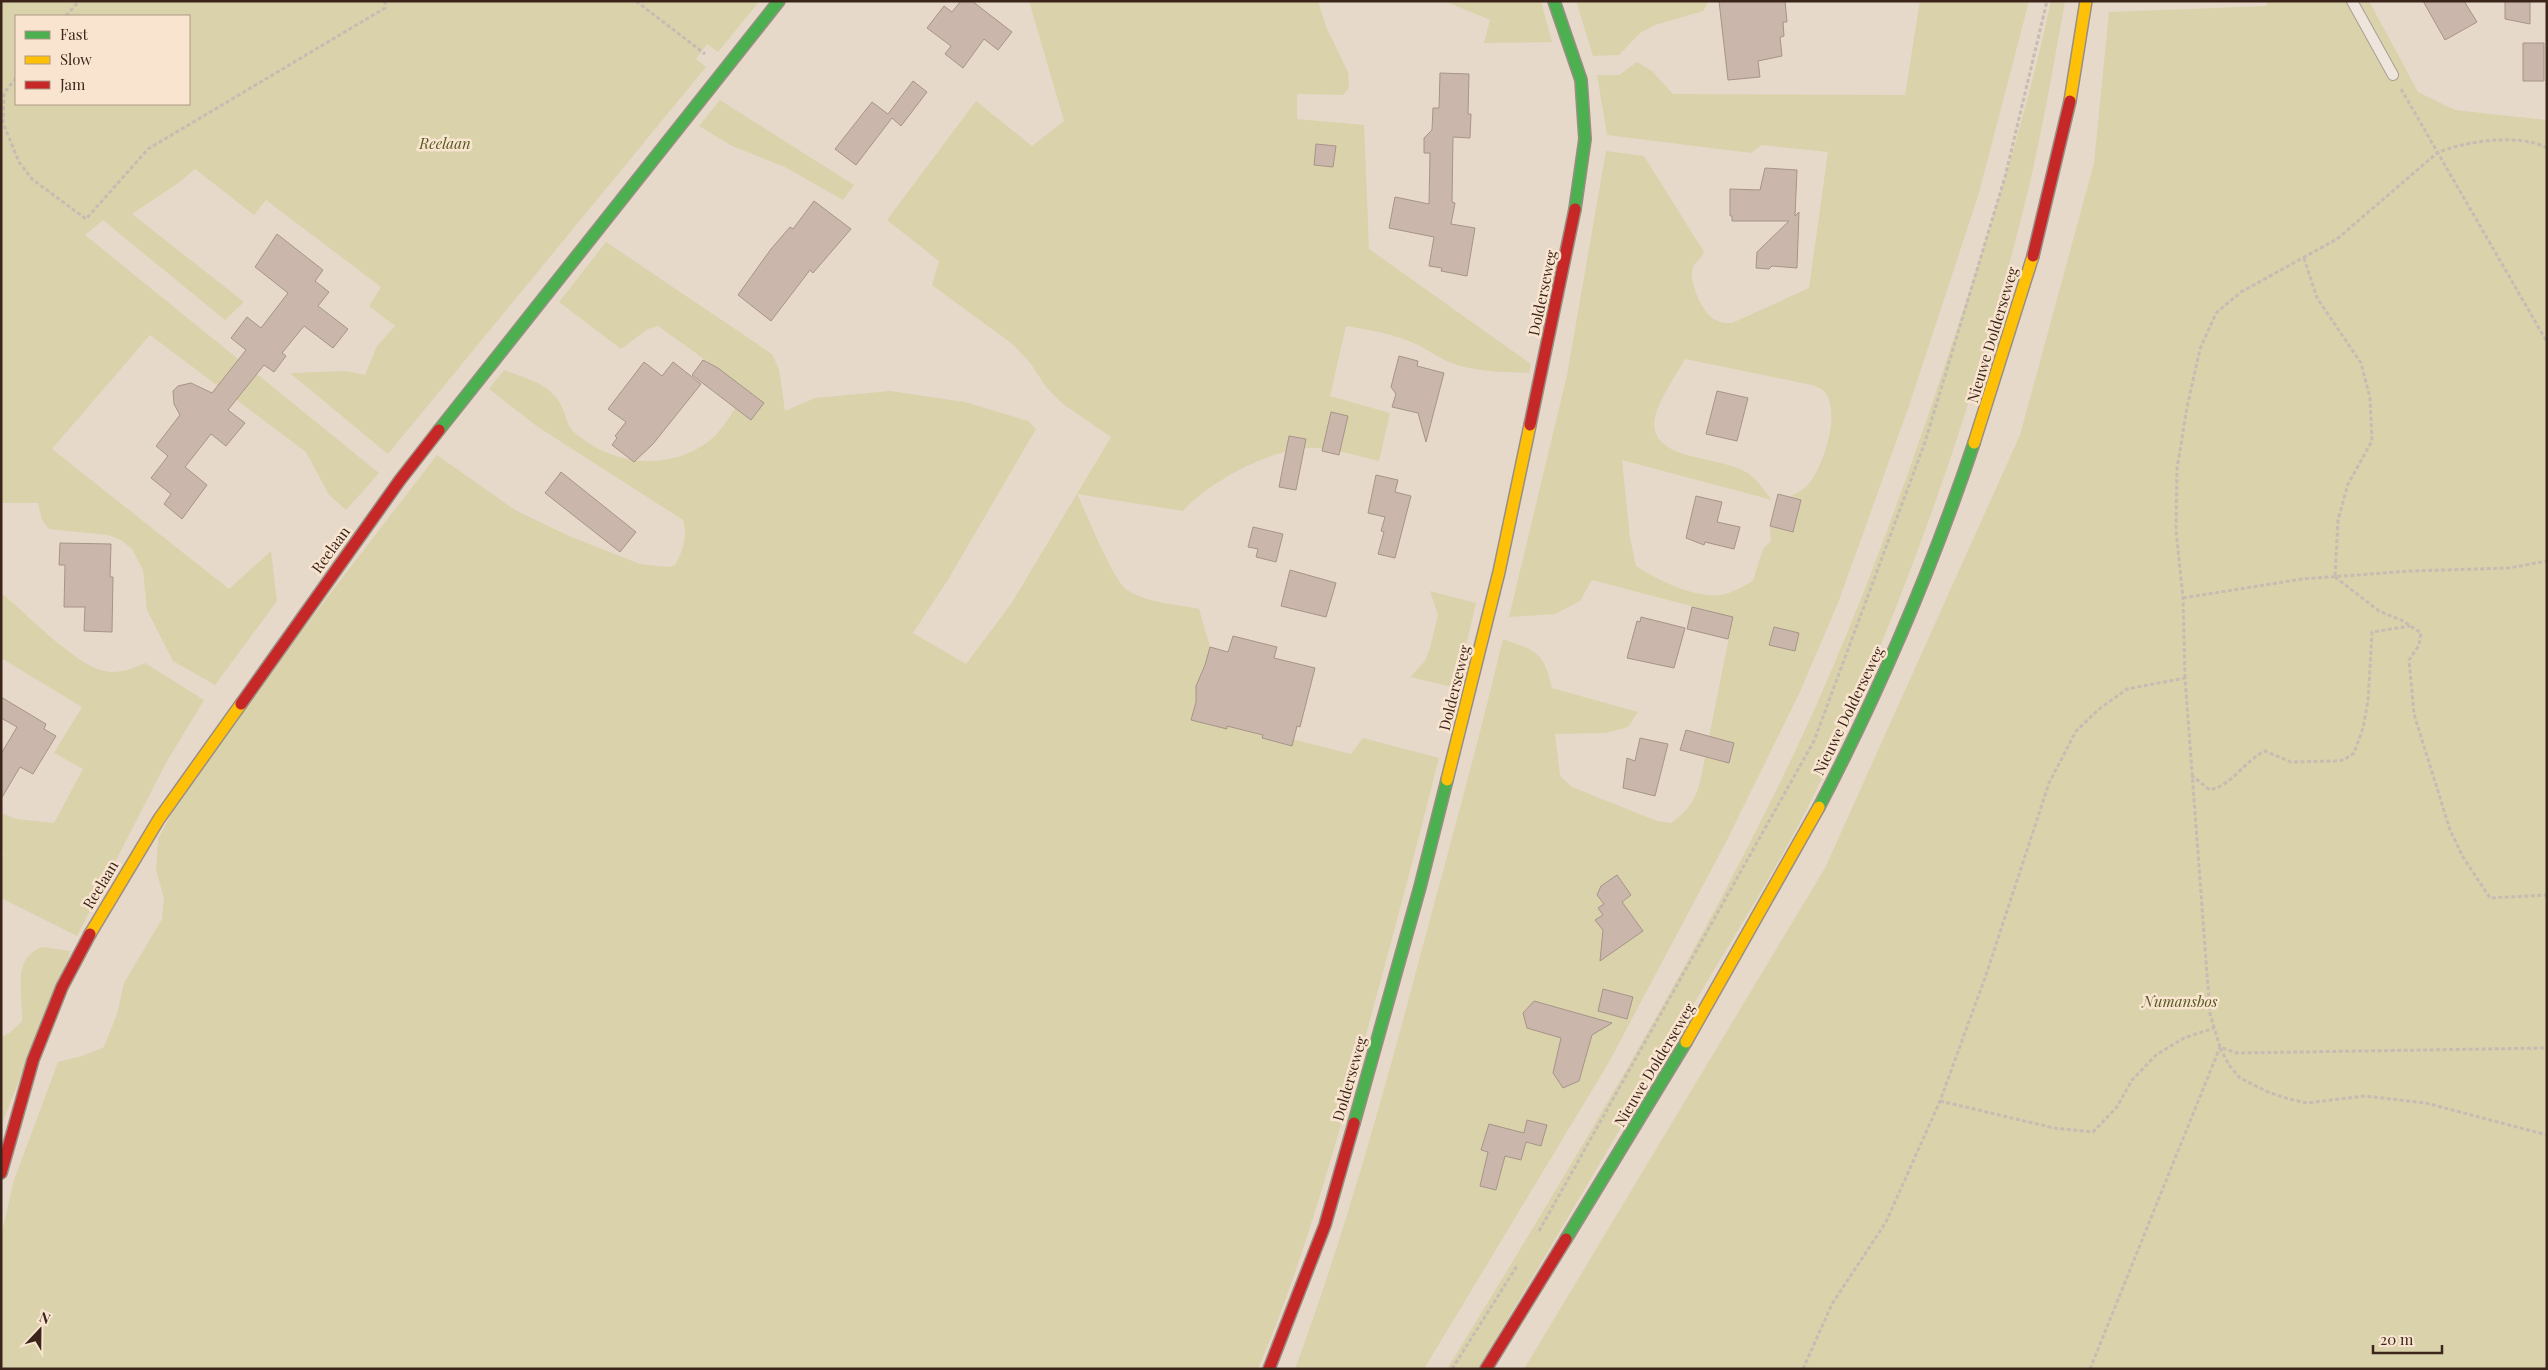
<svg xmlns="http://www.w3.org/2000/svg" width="2548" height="1370" font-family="'Playfair Display',serif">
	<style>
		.green { fill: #dad2ab; fill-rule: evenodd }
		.building { fill: #cab6aa; stroke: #a69489 }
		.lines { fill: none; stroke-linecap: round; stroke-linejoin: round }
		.lane-casing { stroke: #ab9e94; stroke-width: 12 }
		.fast-casing { stroke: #9a8e84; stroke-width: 14 }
		.slow-casing { stroke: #9a8e84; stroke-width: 14 }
		.jam-casing { stroke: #9a8e84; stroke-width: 14 }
		.path { stroke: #c7bcb4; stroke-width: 3; stroke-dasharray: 4 2.5; stroke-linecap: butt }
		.lane { stroke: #eee6dd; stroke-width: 10 }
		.fast { stroke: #4caf50; stroke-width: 11 }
		.slow { stroke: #ffc107; stroke-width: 11 }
		.jam { stroke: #c62828; stroke-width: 11 }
		.labels { text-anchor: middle; stroke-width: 5; stroke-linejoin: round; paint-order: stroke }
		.park-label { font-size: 15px; font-style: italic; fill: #555920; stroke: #f9e5cf }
		.street-label { font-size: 15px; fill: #3b251b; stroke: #f9e5cf }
	</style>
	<rect width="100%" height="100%" fill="#e6d9ca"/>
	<path class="green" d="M1,1H758L759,2L718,52L707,44L696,59L706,67L388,454L290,373L346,371L365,375L377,346L395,326L369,306L381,287L266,200L254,215L195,169L180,182L132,214L244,302L225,320L103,220L85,235L379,473L346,510L329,495L306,452L150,335L52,449L229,589L271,551L277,601L215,685L173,661L147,610L143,570L132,549L121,540L108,535L49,529L42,520L38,503H1ZM16,16H189V104H16Z
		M1029,1H1318L1327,29L1348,72L1349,88L1343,95L1297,94V119L1364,125L1369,249L1531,364L1529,373C1507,372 1486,372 1464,367C1444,362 1433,353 1416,344C1394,334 1370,330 1346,326L1330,396L1390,413L1379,461C1357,456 1330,447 1308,448C1268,450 1209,482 1183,511L1077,494C1086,512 1113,581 1127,590C1147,603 1176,604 1199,609L1231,720L1240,726L1351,754L1363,738L1439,758C1413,862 1385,965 1357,1068C1328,1170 1300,1271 1258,1369H1V1236L14,1180L58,1062L82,1056L104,1047L117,1014L124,983L162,919L164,898L156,870L158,839L197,766L437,455L515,510L569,536L640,564L668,567L675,565C683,550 688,537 683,520L538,427L489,389L504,370C525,378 551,384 561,405C565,413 567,426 574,432C610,464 664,472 705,444C722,433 736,407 746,389L658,326L648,329L621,349L559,302L606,242L772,354L779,369L785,411L815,398L890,391L965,402L1028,421L1036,429L949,578L913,633L966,664L1011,604L1111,437L1063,404L1046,387L1031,364L1015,346L932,285L939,261L887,220L976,101L1032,146L1064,121Z
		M1444,1H1541L1552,42L1484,43L1490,20Z
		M1576,1H1709L1703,11L1655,25L1640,33L1619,55L1593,56Z
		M1920,1H2029L1979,193L1909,406L1838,603L1799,694L1726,842L1609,1062L1424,1369H1295C1344,1236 1382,1100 1418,964C1447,856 1477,748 1503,639C1538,652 1543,651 1552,688L1638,712L1628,727L1606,733L1555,734L1560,776L1572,787L1657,821L1671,823C1698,804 1699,787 1705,757L1729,763L1734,744L1709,737L1733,617L1592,580L1580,601L1555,614L1509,617L1567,375L1606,151L1644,156L1704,252C1702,258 1695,262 1693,267C1688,281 1702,312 1714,319C1719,323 1726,323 1732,323L1809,288L1828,152L1762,145L1751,153L1607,135L1597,75H1619L1637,62L1652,71L1673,94L1905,95ZM1685,359L1812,385C1815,386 1820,388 1823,390C1843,410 1823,470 1806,487C1801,491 1794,494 1789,497L1793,532L1770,526L1771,541L1763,549L1753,581C1744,586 1732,593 1721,595C1693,598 1658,580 1636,566L1630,538L1622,460L1772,500C1764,490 1757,479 1746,472C1720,455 1646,462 1655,417C1659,400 1676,375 1685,359Z
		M2051,1H2065C2052,75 2039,150 2020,223C1971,413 1907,598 1823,776C1785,857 1735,934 1689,1012C1619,1131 1549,1250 1478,1369H1447C1568,1172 1688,973 1789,764C1852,633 1902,495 1948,356C1987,239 2025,122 2051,1Z
		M2267,1H2369L2418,92L2455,110L2547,120V1369H1524L1825,868L2020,435L2094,163L2109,12L2267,6Z
		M720,100L854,185L843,200L785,167L732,146L699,126Z
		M1430,591L1476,603L1456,688L1410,677L1425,661L1430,648L1438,615Z
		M1,593C27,613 80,672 112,672C124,672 134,668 145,663L204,700L167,761L77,936L1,898V859L4,853L1,851V813L16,819L54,823L83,769L54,753L82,707L1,658Z
		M42,947L71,951L1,1126V1037L11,1032L22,1021C23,992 11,959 42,947Z"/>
	<path class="building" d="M961,1H972L1012,32L998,50L984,39L963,68L945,54L951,46L927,28L944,6L952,12Z
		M1719,1H1785L1787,22H1783L1784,36L1780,37L1782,56L1758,61L1760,77L1728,80Z
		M2423,1H2464L2477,22L2445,40Z
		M2505,1H2530V24L2505,19Z
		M2523,43H2544V81H2523Z
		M1440,73L1469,74L1468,114H1471L1470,138L1453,137L1452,202L1455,203L1451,224L1475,228L1467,276L1441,271L1442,268L1429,266L1434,237L1389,228L1395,197L1429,204L1430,153H1424V138L1432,130L1433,108H1439Z
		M913,81L927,92L901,126L892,118L856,165L835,149L872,102L888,114Z
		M1316,144L1336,146L1333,167L1314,165Z
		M1765,168L1797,170L1795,216L1799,212L1797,268L1772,266L1769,269L1756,268L1757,252L1789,221H1732V216H1730V189L1760,190Z
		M814,201L851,229L813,273L810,270L771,321L738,295L771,249L790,227L793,229Z
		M277,234L323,270L315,281L329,292L318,306L348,329L333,348L304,326L282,353L286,356L274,372L264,365L228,410L245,423L226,446L211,434L185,467L207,485L182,519L164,504L171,494L151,478L168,456L156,446L180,415L174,404L173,391L178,386L191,383L212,393L246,350L231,338L247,317L261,328L288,293L255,267Z
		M1399,356L1418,361L1417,366L1444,373L1426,442L1418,413L1392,407L1396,394L1391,387Z
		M703,360L718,368L764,403L751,420L692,375Z
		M644,362L662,376L673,362L701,384L653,444L634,462L612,445L617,438L615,436L626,422L608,409Z
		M1717,391L1748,398L1737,441L1706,434Z
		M1331,412L1348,416L1339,455L1322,451Z
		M1289,436L1306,439L1296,490L1279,487Z
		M561,472L636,532L620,552L545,493Z
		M1376,475L1398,480L1395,492L1411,496L1395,558L1378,554L1384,532L1381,531L1385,517L1368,513Z
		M1778,494L1801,500L1793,532L1770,526Z
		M1696,496L1722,502L1717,522L1740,527L1734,549L1705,542L1704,545L1686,538Z
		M1253,527L1283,534L1276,562L1256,557L1258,549L1248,547Z
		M60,543L111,544L110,577H113L112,632L84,631L85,607H64L65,565H59Z
		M1290,570L1336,583L1326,617L1281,606Z
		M1692,607L1733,617L1728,639L1687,629Z
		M1641,617L1685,628L1674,668L1627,658L1637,621L1640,622Z
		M1774,627L1799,633L1795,651L1769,645Z
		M1233,636L1277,647L1274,658L1315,668L1300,727L1297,726L1292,746L1262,738L1263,735L1227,726V729L1191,720L1196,702V686L1205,665L1210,647L1228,652Z
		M1,697L46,724L44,729L56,736L33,774L20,767L1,799V754L17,727L1,718Z
		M1686,730L1734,743L1729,763L1680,750Z
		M1640,738L1668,744L1655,796L1623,788L1627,758L1635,761Z
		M1617,875L1631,895L1622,902L1643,931L1600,961L1603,930L1595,920L1603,915L1598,908L1604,904L1597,895L1601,886Z
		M1603,989L1633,997L1627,1019L1598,1011Z
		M1534,1001L1612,1023L1592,1035L1579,1081L1563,1088L1553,1073L1561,1038L1527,1028L1523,1013Z
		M1527,1120L1547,1125L1541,1146L1526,1142L1521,1160L1505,1156L1496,1190L1480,1186L1488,1152L1481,1150L1489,1124L1524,1133Z"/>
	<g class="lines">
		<defs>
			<path id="lane" d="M2352,1L2393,75"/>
			<path id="fast" d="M1554,1L1581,80L1585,139L1575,209
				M439,430L779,1
				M1819,807C1880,690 1932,568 1974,443
				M1354,1123L1420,887L1447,780
				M1566,1239L1686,1042"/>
			<path id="slow" d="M2070,101L2086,1
				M1974,443L2033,256
				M1447,780L1499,572L1530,425
				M90,934L159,819L241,704
				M1686,1042L1819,807"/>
			<path id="jam" d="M2033,256L2070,101
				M1530,425L1575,209
				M241,704L400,480L439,430
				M1,1173L33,1060L62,987L90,934
				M1269,1369L1325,1225L1354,1123
				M1486,1369L1566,1239"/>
		</defs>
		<use href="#lane" class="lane-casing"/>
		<use href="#fast" class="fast-casing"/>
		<use href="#slow" class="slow-casing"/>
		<use href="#jam" class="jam-casing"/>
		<path class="path" d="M636,1L705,54
			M66,16L79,1
			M16,78L4,93L3,123L19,162L32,179L86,219L148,149L385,8V1
			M2401,89L2547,342
			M2304,258L2317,298L2361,363L2370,398L2372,441L2348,484L2338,520L2335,577
			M2335,577L2379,611L2403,621L2421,633L2419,645L2409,660L2414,714L2450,830L2463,857L2490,898L2547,895
			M2183,598L2302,579L2411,571L2509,568L2547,561
			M2185,678L2183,598L2176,530L2177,469L2187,407L2200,349L2216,313L2241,292L2337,239L2437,153C2465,141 2519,133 2547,148
			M2191,775L2210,790C2234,784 2244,761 2265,751L2291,762L2335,761L2344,760L2354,753L2363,728L2368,701L2372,632L2410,626
			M2220,1048L2229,1065L2240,1078L2268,1092L2289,1099L2307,1103L2364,1096L2426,1103L2547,1135
			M1940,1101L2054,1128L2093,1132L2117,1107L2132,1080L2156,1055L2184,1038L2214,1028
			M1539,1231L1814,741L1925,442L2005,177L2047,1
			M1452,1369L1517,1266
			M1803,1369L1832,1304L1886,1222L1940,1101L1986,975L2049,783L2076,731L2098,710L2127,689L2185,678L2210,1014L2220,1047L2237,1053L2547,1048
			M2090,1369L2220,1047"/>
		<use href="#lane" class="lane"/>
		<use href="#fast" class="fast"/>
		<use href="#slow" class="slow"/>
		<use href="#jam" class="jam"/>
	</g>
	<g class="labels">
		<g class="park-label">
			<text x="445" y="149">Reelaan</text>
			<text x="2180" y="1007">Numansbos</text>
		</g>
		<g class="street-label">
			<text transform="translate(1543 293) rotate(-78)" y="5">Dolderseweg</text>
			<text transform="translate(1993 335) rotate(-73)" y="5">Nieuwe Dolderseweg</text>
			<text transform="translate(331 550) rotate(-54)" y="5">Reelaan</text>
			<text transform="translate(1455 688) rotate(-76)" y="5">Dolderseweg</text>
			<text transform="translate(1849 711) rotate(-64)" y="5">Nieuwe Dolderseweg</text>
			<text transform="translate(101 885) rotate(-59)" y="5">Reelaan</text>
			<text transform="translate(1655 1065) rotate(-59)" y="5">Nieuwe Dolderseweg</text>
			<text transform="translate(1350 1079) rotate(-74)" y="5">Dolderseweg</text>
		</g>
	</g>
	<rect width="2548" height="1370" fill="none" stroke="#3b251b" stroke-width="5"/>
	<rect x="15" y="15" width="175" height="90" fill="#f9e5cf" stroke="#ad9887"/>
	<rect x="25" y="31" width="25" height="8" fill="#4caf50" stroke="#ad9887"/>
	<text x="60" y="40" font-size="15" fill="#3b251b">Fast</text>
	<rect x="25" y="56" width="25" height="8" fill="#ffc107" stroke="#ad9887"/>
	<text x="60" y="65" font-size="15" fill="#3b251b">Slow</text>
	<rect x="25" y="81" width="25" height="8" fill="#c62828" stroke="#ad9887"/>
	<text x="60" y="90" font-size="15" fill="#3b251b">Jam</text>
	<g transform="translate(40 1330) rotate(22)" stroke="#f9e5cf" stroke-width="4" paint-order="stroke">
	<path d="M0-4L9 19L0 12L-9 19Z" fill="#3b251b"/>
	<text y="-8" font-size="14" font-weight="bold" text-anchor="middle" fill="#3b251b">N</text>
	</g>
	<path d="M2373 1345v8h69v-8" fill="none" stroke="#3b251b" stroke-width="2.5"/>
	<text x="2380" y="1345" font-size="15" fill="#3b251b" stroke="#f9e5cf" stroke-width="4" paint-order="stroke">20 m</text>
</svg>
